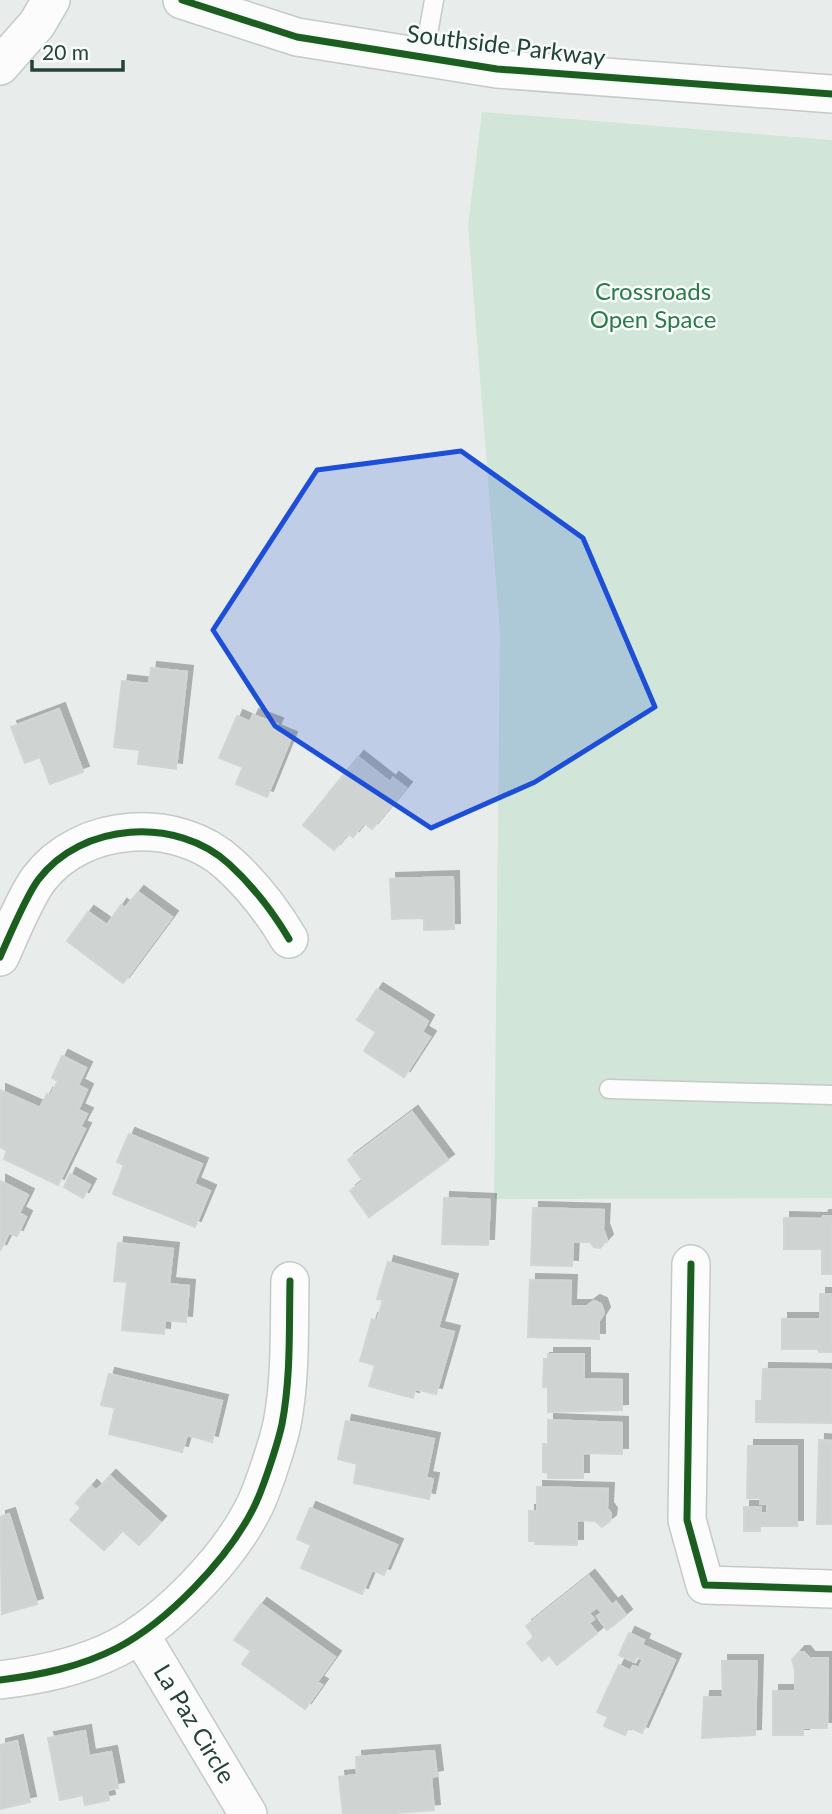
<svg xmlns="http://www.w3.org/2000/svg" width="832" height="1814" font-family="Lato,sans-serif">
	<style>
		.green { fill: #d1e6d8 }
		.building { fill: #cfd4d2; stroke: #d1d6d4; stroke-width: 2; filter: url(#shadow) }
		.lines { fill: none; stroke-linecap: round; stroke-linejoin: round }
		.lane-casing { stroke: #c5cac8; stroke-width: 21 }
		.street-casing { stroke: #c5cac8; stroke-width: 40 }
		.lane { stroke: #fcfcfc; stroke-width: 18 }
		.street { stroke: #fcfcfc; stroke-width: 37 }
		.cycleway-casing { stroke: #f7fbf9; stroke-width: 11 }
		.cycleway { stroke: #1b5e20; stroke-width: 7 }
		.marked { fill: #1d4ed8; fill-opacity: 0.2; stroke: #1d4ed8; stroke-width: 5; stroke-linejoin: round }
		.labels { text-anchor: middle; stroke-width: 5; stroke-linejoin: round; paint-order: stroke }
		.street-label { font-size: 24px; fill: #24423a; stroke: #f7fbf9 }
		.park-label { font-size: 24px; fill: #2d7a4b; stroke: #f7fbf9 }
	</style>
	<defs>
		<filter id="shadow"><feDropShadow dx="6" dy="-6" stdDeviation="0" flood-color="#0004"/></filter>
	</defs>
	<rect width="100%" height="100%" fill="#e8edeb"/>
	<path class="green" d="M482,112L832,140V1198L494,1199L500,632L468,225Z"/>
	<path class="building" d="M151,668L187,672L176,769L138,764L140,750L114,747L122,681L149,684Z
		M59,709L83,772L50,784L40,757L25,763L11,727Z
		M253,715L277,724L274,731L291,738L267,797L236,784L243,767L219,758L237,716L250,722Z
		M358,757L390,782L393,778L406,788L372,829L364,823L353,837L348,833L334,850L303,825Z
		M453,877L454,929L424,930V918L392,919L390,879Z
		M138,892L172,917L123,983L67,941L88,912L107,925L121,905L125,908Z
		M377,989L428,1021L422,1032L430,1037L404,1077L364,1051L376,1032L357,1020Z
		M62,1056L86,1068L78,1085L87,1090L78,1110L87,1114L80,1127L85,1129L58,1185L4,1159L7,1151L0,1147V1090L40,1108L47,1094L50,1096L58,1081L52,1078Z
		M412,1112L448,1160L369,1217L350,1191L363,1181L348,1160Z
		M129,1134L202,1164L194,1184L210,1191L195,1227L113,1194L124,1165L117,1162Z
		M70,1174L90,1185L83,1198L64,1187Z
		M0,1181L28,1195L19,1213L26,1217L17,1236L9,1233L0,1251Z
		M444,1198L490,1200L488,1245L442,1244Z
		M533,1208L604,1210L603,1229L607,1240L600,1248L594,1247L590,1242H573L572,1266L531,1265Z
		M823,1216H832V1274H822V1249H784V1218L822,1219Z
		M118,1243L173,1249L169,1284L189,1286L186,1322L165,1320L164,1334L122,1330L127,1282L114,1281Z
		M388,1262L452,1280L438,1328L454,1332L436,1394L415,1389L413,1398L369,1386L375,1365L360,1361L372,1319L377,1321L383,1300L377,1299Z
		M530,1280L571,1281L570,1306H587L594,1301L601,1304L604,1313L599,1321V1339L528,1337Z
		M820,1294H832V1352H819V1349H782V1319H820Z
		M548,1354H584V1379L622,1380V1410L548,1412V1387H543L544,1359H548Z
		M763,1369L832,1370V1423L756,1422V1401H762Z
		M109,1374L222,1401L212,1442L187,1435L182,1452L109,1434L115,1408L101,1405Z
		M548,1420L622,1423V1454L583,1453V1478H548V1473L543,1472V1444H548Z
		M346,1421L434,1439L426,1478L433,1479L429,1499L354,1483L357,1464L338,1459Z
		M819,1440L832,1441V1524H817Z
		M748,1446H797V1526H760V1531H744V1507H761V1513H767V1504H760V1498H747Z
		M110,1476L160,1522L139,1545L122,1530L104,1550L70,1520L81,1508L76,1503L91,1486L96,1491Z
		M537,1487L608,1489L607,1508L611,1514L610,1521L602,1527L595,1521L577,1520V1545L535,1544V1541H529V1511H537Z
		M310,1508L397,1545L384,1575L372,1570L362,1594L301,1568L311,1545L297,1539Z
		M9,1514L37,1604L2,1614L0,1517Z
		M589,1576L612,1605L616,1602L626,1615L607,1630L597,1616L602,1613L597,1607L589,1613L594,1619L589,1623L597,1633L557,1665L549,1655L542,1661L527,1643L534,1637L526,1626Z
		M261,1604L335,1657L317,1682L322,1685L305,1709L242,1664L251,1651L234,1640Z
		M629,1633L644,1640L642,1645L675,1660L642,1733L629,1727L625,1735L604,1726L608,1717L597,1712L619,1665L630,1671L633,1666L639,1668L643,1659L637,1656L634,1662L619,1655Z
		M799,1652H804L809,1658H828L827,1728H803V1735H773V1691H795V1670L792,1660Z
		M722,1661H757L755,1735L702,1738L704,1697H723Z
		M85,1731L89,1756L111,1752L118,1788L107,1790L109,1800L85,1805L83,1795L60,1800L48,1738Z
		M17,1741L30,1802L0,1809V1745Z
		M434,1751L437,1776L431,1777L434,1810L382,1814H343L339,1777L357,1775L356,1757Z"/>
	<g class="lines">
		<defs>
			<path id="lane" d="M424,57L434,0
				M609,1089L832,1095"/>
			<g id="street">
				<path d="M182,0L297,37L497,69L832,94"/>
				<path d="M0,66L37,24L51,0"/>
				<path d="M0,957C10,935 25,898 38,880C81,822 177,816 229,864C253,886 273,912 289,939"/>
				<path d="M691,1264L687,1520L705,1585L832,1589"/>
				<path id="s1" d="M140,1634L248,1814"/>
				<path d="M0,1680C40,1675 80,1667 117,1648C167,1622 227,1560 253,1509C262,1492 278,1443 282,1424C291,1377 289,1329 290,1281"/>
			</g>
		</defs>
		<use href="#lane" class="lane-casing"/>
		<use href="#street" class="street-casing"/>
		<use href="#lane" class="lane"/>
		<use href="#street" class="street"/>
		<defs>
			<path id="cycleway" d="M182,0L297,37L497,69L832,94
				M0,957C10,935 25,898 38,880C81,822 177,816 229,864C253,886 273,912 289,939
				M691,1264L687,1520L705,1585L832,1589
				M0,1680C40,1675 80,1667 117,1648C167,1622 227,1560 253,1509C262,1492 278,1443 282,1424C291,1377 289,1329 290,1281"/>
		</defs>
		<use href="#cycleway" class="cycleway-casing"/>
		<use href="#cycleway" class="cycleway"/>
	</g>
	<path class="marked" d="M461,451L583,538L655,707L535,782L431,828L275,726L213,630L317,470Z"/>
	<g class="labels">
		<g class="street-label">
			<text transform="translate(506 46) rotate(7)" y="8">Southside Parkway</text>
			<text dy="8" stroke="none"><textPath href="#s1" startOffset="105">La Paz Circle</textPath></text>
		</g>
		<g class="park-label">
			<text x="653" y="300">Crossroads<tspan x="653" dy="28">Open Space</tspan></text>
		</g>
	</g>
	<path d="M32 60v10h91v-10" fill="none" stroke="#24423a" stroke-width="3.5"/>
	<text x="42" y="60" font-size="21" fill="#24423a" stroke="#f7fbf9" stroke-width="5" paint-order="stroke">20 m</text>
</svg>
